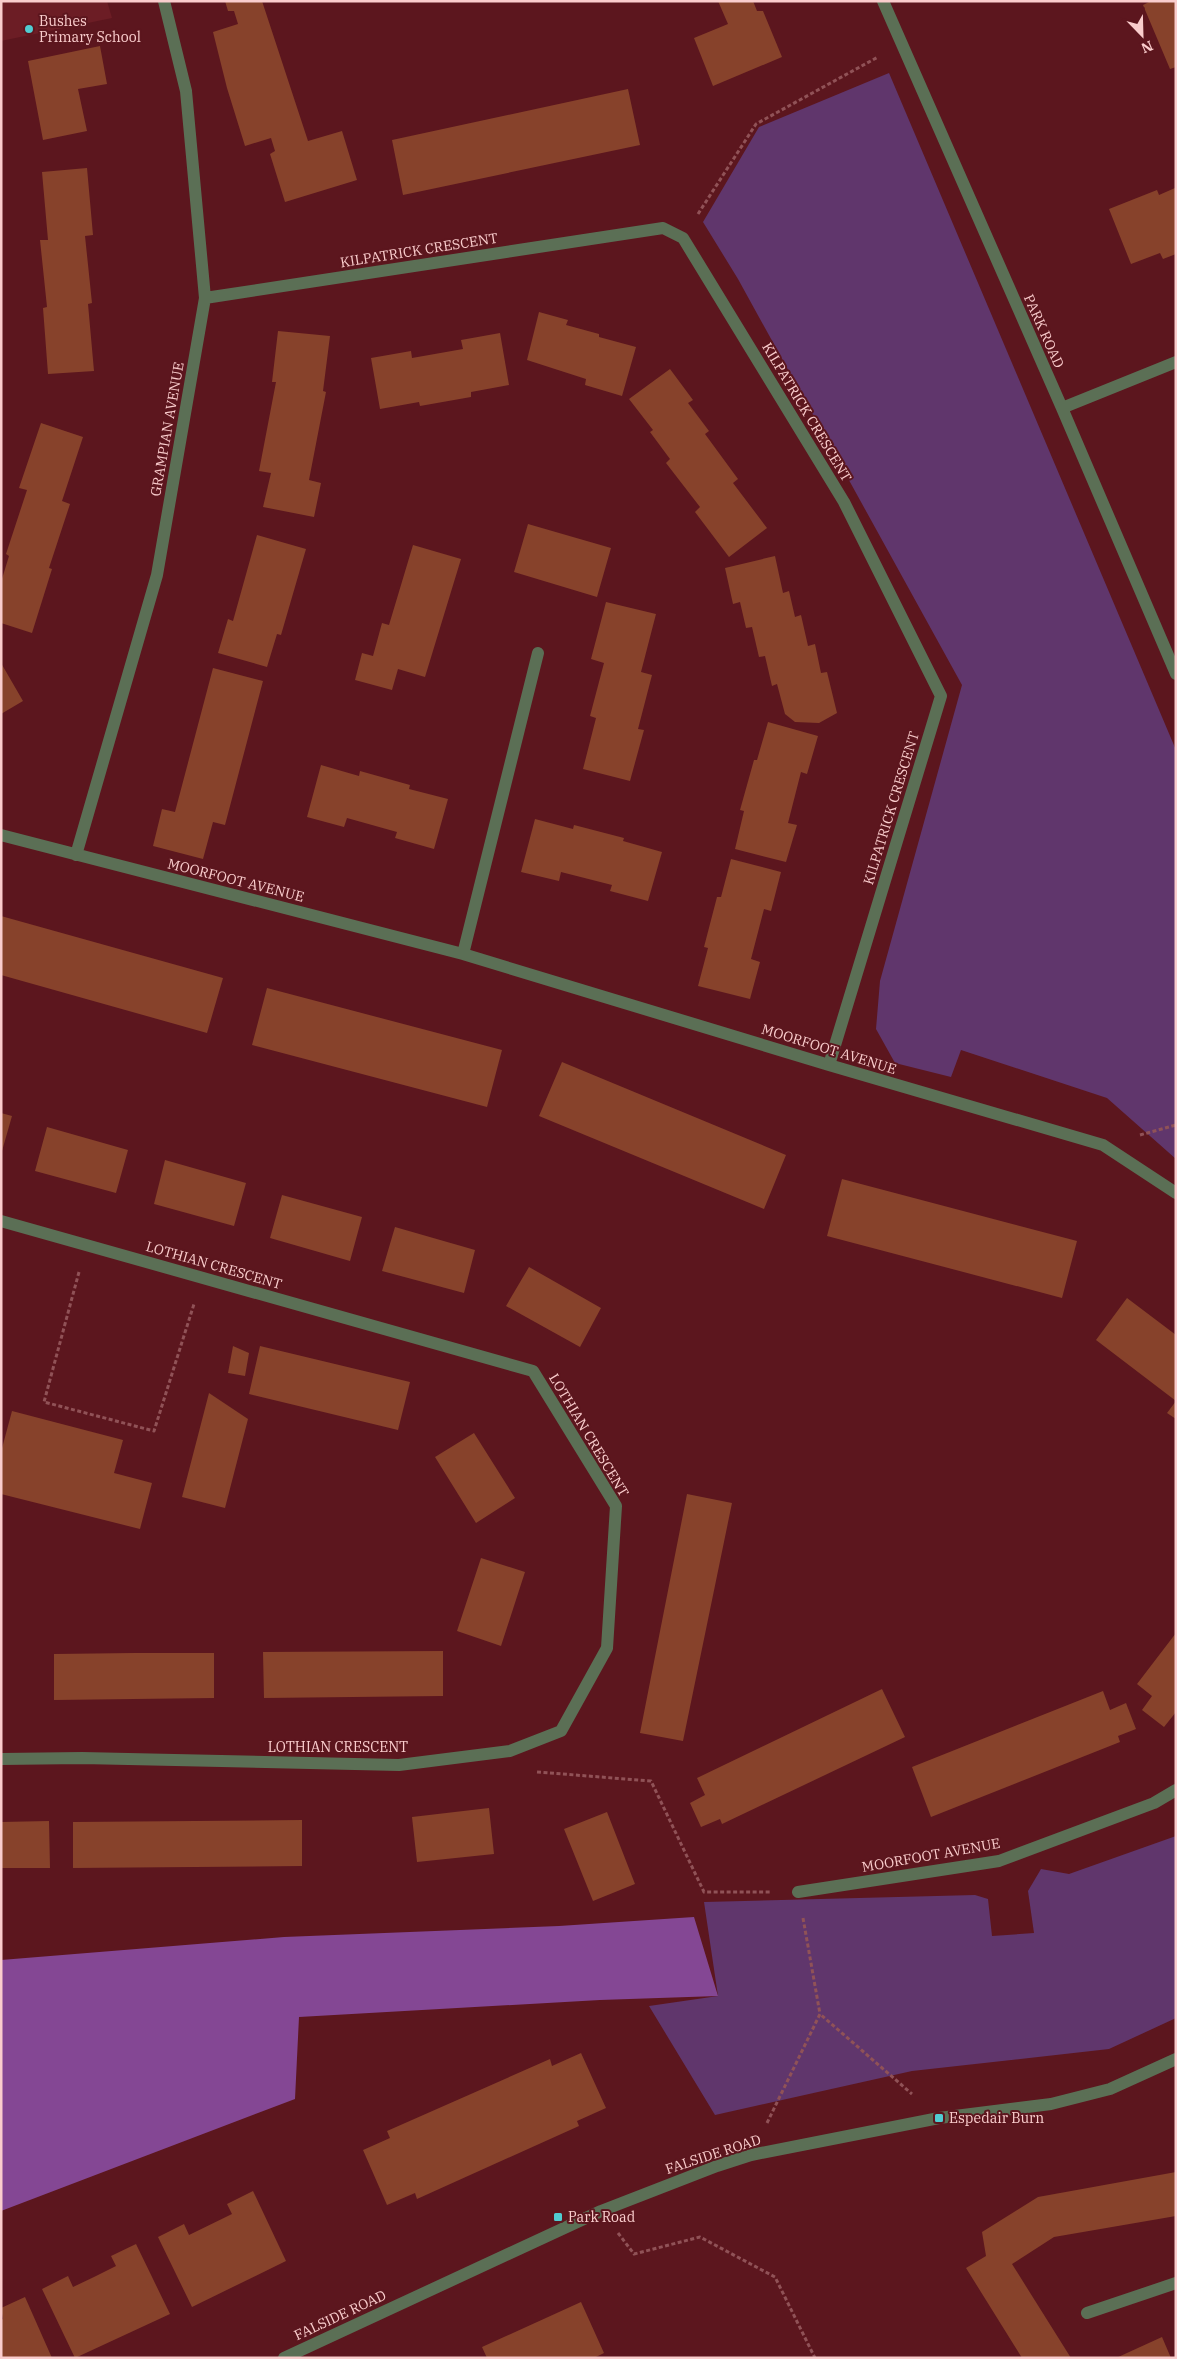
<svg xmlns="http://www.w3.org/2000/svg" width="1177" height="2359" font-family="'IBM Plex Serif',serif">
	<style>
		.built { fill: #6c1d25 }
		.green { fill: #60366c }
		.forest { fill: #844794 }
		.building { fill: #87422b }
		.lines { fill: none; stroke-linecap: round; stroke-linejoin: round }
		.path { stroke: #905257; stroke-width: 3; stroke-dasharray: 4 2.5; stroke-linecap: butt }
		.minor { stroke: #5b6f55; stroke-width: 12 }
		.poi-dot { fill: #51ccd1; stroke: #5c161e; stroke-width: 2 }
		.labels { text-anchor: middle; stroke-width: 4; stroke-linejoin: round; paint-order: stroke }
		.poi-label { font-size: 14px; fill: #facdcd; stroke: #5c161e; text-anchor: start }
		.street-label { font-size: 14px; fill: #facdcd; stroke: #5c161e }
	</style>
	<rect width="100%" height="100%" fill="#5c161e"/>
	<path class="built" d="M1,1H107L112,18L1,41Z"/>
	<path class="green" d="M889,73L1176,750V1159L1107,1098L961,1050L951,1077L895,1063L876,1029L880,981L962,685L738,279L703,222L759,127Z
		M1176,1836V2018L1109,2049L912,2071L715,2115L649,2006L718,1996L704,1902L975,1895L988,1899L992,1936L1034,1933L1028,1891L1041,1869L1069,1874Z"/>
	<path class="forest" d="M694,1917L718,1996L600,2000L299,2017L295,2099L1,2211V1960L284,1937L559,1926Z"/>
	<path class="building" d="M225,1H262L308,141L342,131L357,180L285,202L270,154L275,151L271,138L245,146L227,88L213,32L238,24L234,11H228Z
		M718,1H753L757,11H763L782,57L713,86L694,38L728,24Z
		M1151,1H1176V67L1170,69L1143,5Z
		M100,46L107,84L78,89L87,131L43,140L28,61Z
		M628,89L640,145L403,195L392,140Z
		M87,168L93,235L85,236L92,303L88,304L94,371L48,374L43,308L47,307L40,240H48L42,172Z
		M1175,188L1176,254L1163,259L1160,253L1131,264L1109,209L1157,190L1159,195Z
		M539,312L568,320L566,325L599,334V337L636,347L622,396L585,385L586,379L527,360Z
		M278,331L330,336L323,391L326,392L309,480L321,483L314,517L263,507L271,473L259,471L276,382H272Z
		M500,333L509,385L471,392V397L420,406L419,402L380,409L371,358L411,351L412,358L463,349L461,340Z
		M670,369L693,400L688,403L709,431L705,434L738,479L733,483L767,528L729,557L695,512L700,507L666,463L670,459L650,432L653,430L629,399Z
		M41,423L83,437L62,501L70,504L49,568L52,569L32,633L1,623V582L9,556L6,554L27,490L19,488Z
		M528,524L611,548L597,597L514,572Z
		M257,535L306,549L281,635L277,634L267,667L218,653L228,619L233,621Z
		M413,545L461,559L425,677L398,669L392,690L355,680L362,653L373,656L382,623L389,625Z
		M775,556L783,593L789,591L795,617L801,615L808,646L815,644L821,673L827,672L837,713L819,723L795,722L785,714L777,684L772,686L765,656L759,657L752,627L746,628L740,602L733,604L725,568Z
		M606,602L656,614L641,672L652,675L638,729L644,730L630,781L583,769L596,718L590,716L604,663L591,659Z
		M1,663L23,701L1,714Z
		M213,668L263,681L225,825L213,822L203,859L153,846L162,809L175,812Z
		M768,722L818,736L807,774L801,772L788,823L797,825L786,862L735,849L744,811L740,810L754,760H757Z
		M321,765L359,776L360,771L410,785L409,789L448,799L434,849L395,838L397,832L347,818L344,827L307,817Z
		M535,819L573,829L574,825L624,838L623,841L662,852L648,901L610,891L612,885L561,872L559,881L521,872Z
		M731,859L781,872L771,911L764,909L751,959L760,962L750,999L698,986L708,948L704,947L717,897H721Z
		M1,916L223,978L207,1033L1,975Z
		M267,988L502,1050L487,1107L252,1045Z
		M562,1062L786,1155L764,1209L539,1116Z
		M1,1113L12,1116L2,1151H1Z
		M47,1127L128,1150L116,1193L35,1171Z
		M165,1160L246,1183L234,1226L154,1204Z
		M842,1179L1077,1241L1062,1298L827,1236Z
		M282,1195L362,1217L350,1261L270,1238Z
		M395,1227L475,1250L464,1293L382,1271Z
		M529,1267L601,1308L580,1347L506,1306Z
		M1127,1298L1176,1335V1419L1167,1413L1176,1401L1096,1340Z
		M233,1346L249,1353L245,1376L228,1373Z
		M260,1346L410,1382L398,1430L249,1394Z
		M209,1393L248,1419L225,1508L182,1497Z
		M12,1411L123,1440L114,1473L152,1483L140,1529L1,1494V1452Z
		M474,1433L515,1498L476,1523L435,1457Z
		M687,1494L732,1503L683,1741L640,1733Z
		M481,1558L525,1572L501,1646L457,1631Z
		M1176,1633V1712L1164,1727L1142,1710L1152,1696L1137,1684Z
		M443,1651V1696L264,1698L263,1652Z
		M134,1653H214V1698L54,1700V1654Z
		M882,1689L905,1737L722,1824L720,1819L701,1827L690,1803L705,1795L697,1778Z
		M1103,1691L1110,1710L1126,1703L1136,1729L1118,1736L1120,1742L931,1817L912,1767Z
		M489,1808L494,1854L417,1862L412,1817Z
		M607,1812L635,1884L593,1901L564,1829Z
		M302,1820V1866L73,1868V1822Z
		M49,1821L50,1868H1V1822Z
		M581,2053L606,2108L577,2121L579,2126L417,2199L415,2193L387,2205L363,2150L390,2138L387,2131L550,2059L552,2066Z
		M1176,2172V2216L1054,2237L1012,2264L1071,2358H1022L966,2268L986,2256L982,2232L1038,2197Z
		M253,2191L286,2261L192,2307L158,2237L184,2224L189,2235L232,2214L227,2204Z
		M136,2244L170,2314L75,2358L42,2289L68,2276L73,2287L94,2277L116,2266L111,2256Z
		M25,2297L52,2358H1V2320L3,2319L1,2308Z
		M581,2302L604,2353L594,2358H487L482,2347Z
		M1162,2337L1171,2358H1116Z"/>
	<g class="lines">
		<path class="path" d="M698,214L756,124L878,57
			M1140,1135L1176,1125
			M79,1272L44,1402L154,1431L194,1304
			M537,1772L651,1781L704,1892H771
			M803,1918L820,2014
			M767,2123L820,2014L912,2094
			M618,2233L634,2254L700,2237L775,2277L815,2358"/>
		<path class="minor" d="M883,1L1062,408L1176,674
			M205,298L663,228L683,238L844,502L941,696L829,1065
			M1062,408L1176,362
			M1,835L463,954L829,1065L1103,1145L1176,1193
			M76,855L157,575L205,298L186,91L164,1
			M463,954L538,653
			M1,1221L533,1371L616,1506L607,1648L561,1731L510,1751L399,1765L82,1758L1,1759
			M798,1892L999,1861L1154,1803L1176,1790
			M1087,2313L1176,2283
			M284,2358L601,2211L717,2166L751,2155L939,2118L1051,2104L1110,2089L1176,2059"/>
	</g>
	<g class="poi-dot">
		<circle cx="29" cy="29" r="5"/>
		<rect x="934" y="2113" width="10" height="10" rx="2.5"/>
		<rect x="553" y="2212" width="10" height="10" rx="2.5"/>
	</g>
	<g class="labels">
		<g class="poi-label">
			<text x="39" y="26">Bushes<tspan x="39" dy="16">Primary School</tspan></text>
			<text x="949" y="2123">Espedair Burn</text>
			<text x="568" y="2222">Park Road</text>
		</g>
		<g class="street-label">
			<text transform="translate(419 250) rotate(-9)" y="5">KILPATRICK CRESCENT</text>
			<text transform="translate(1044 331) rotate(66)" y="5">PARK ROAD</text>
			<text transform="translate(807 412) rotate(59)" y="5">KILPATRICK CRESCENT</text>
			<text transform="translate(167 429) rotate(-80)" y="5">GRAMPIAN AVENUE</text>
			<text transform="translate(891 808) rotate(-73)" y="5">KILPATRICK CRESCENT</text>
			<text transform="translate(236 880) rotate(14)" y="5">MOORFOOT AVENUE</text>
			<text transform="translate(829 1049) rotate(17)" y="5">MOORFOOT AVENUE</text>
			<text transform="translate(214 1265) rotate(16)" y="5">LOTHIAN CRESCENT</text>
			<text transform="translate(589 1435) rotate(59)" y="5">LOTHIAN CRESCENT</text>
			<text x="338" y="1752">LOTHIAN CRESCENT</text>
			<text transform="translate(931 1855) rotate(-10)" y="5">MOORFOOT AVENUE</text>
			<text transform="translate(713 2154) rotate(-18)" y="5">FALSIDE ROAD</text>
			<text transform="translate(340 2315) rotate(-25)" y="5">FALSIDE ROAD</text>
		</g>
	</g>
	<rect width="1177" height="2359" fill="none" stroke="#facdcd" stroke-width="5"/>
	<g transform="translate(1142 35) rotate(157)" stroke="#5c161e" stroke-width="4" paint-order="stroke">
	<path d="M0-4L9 19L0 12L-9 19Z" fill="#facdcd"/>
	<text y="-8" font-size="14" font-weight="bold" text-anchor="middle" fill="#facdcd">N</text>
	</g>
</svg>
